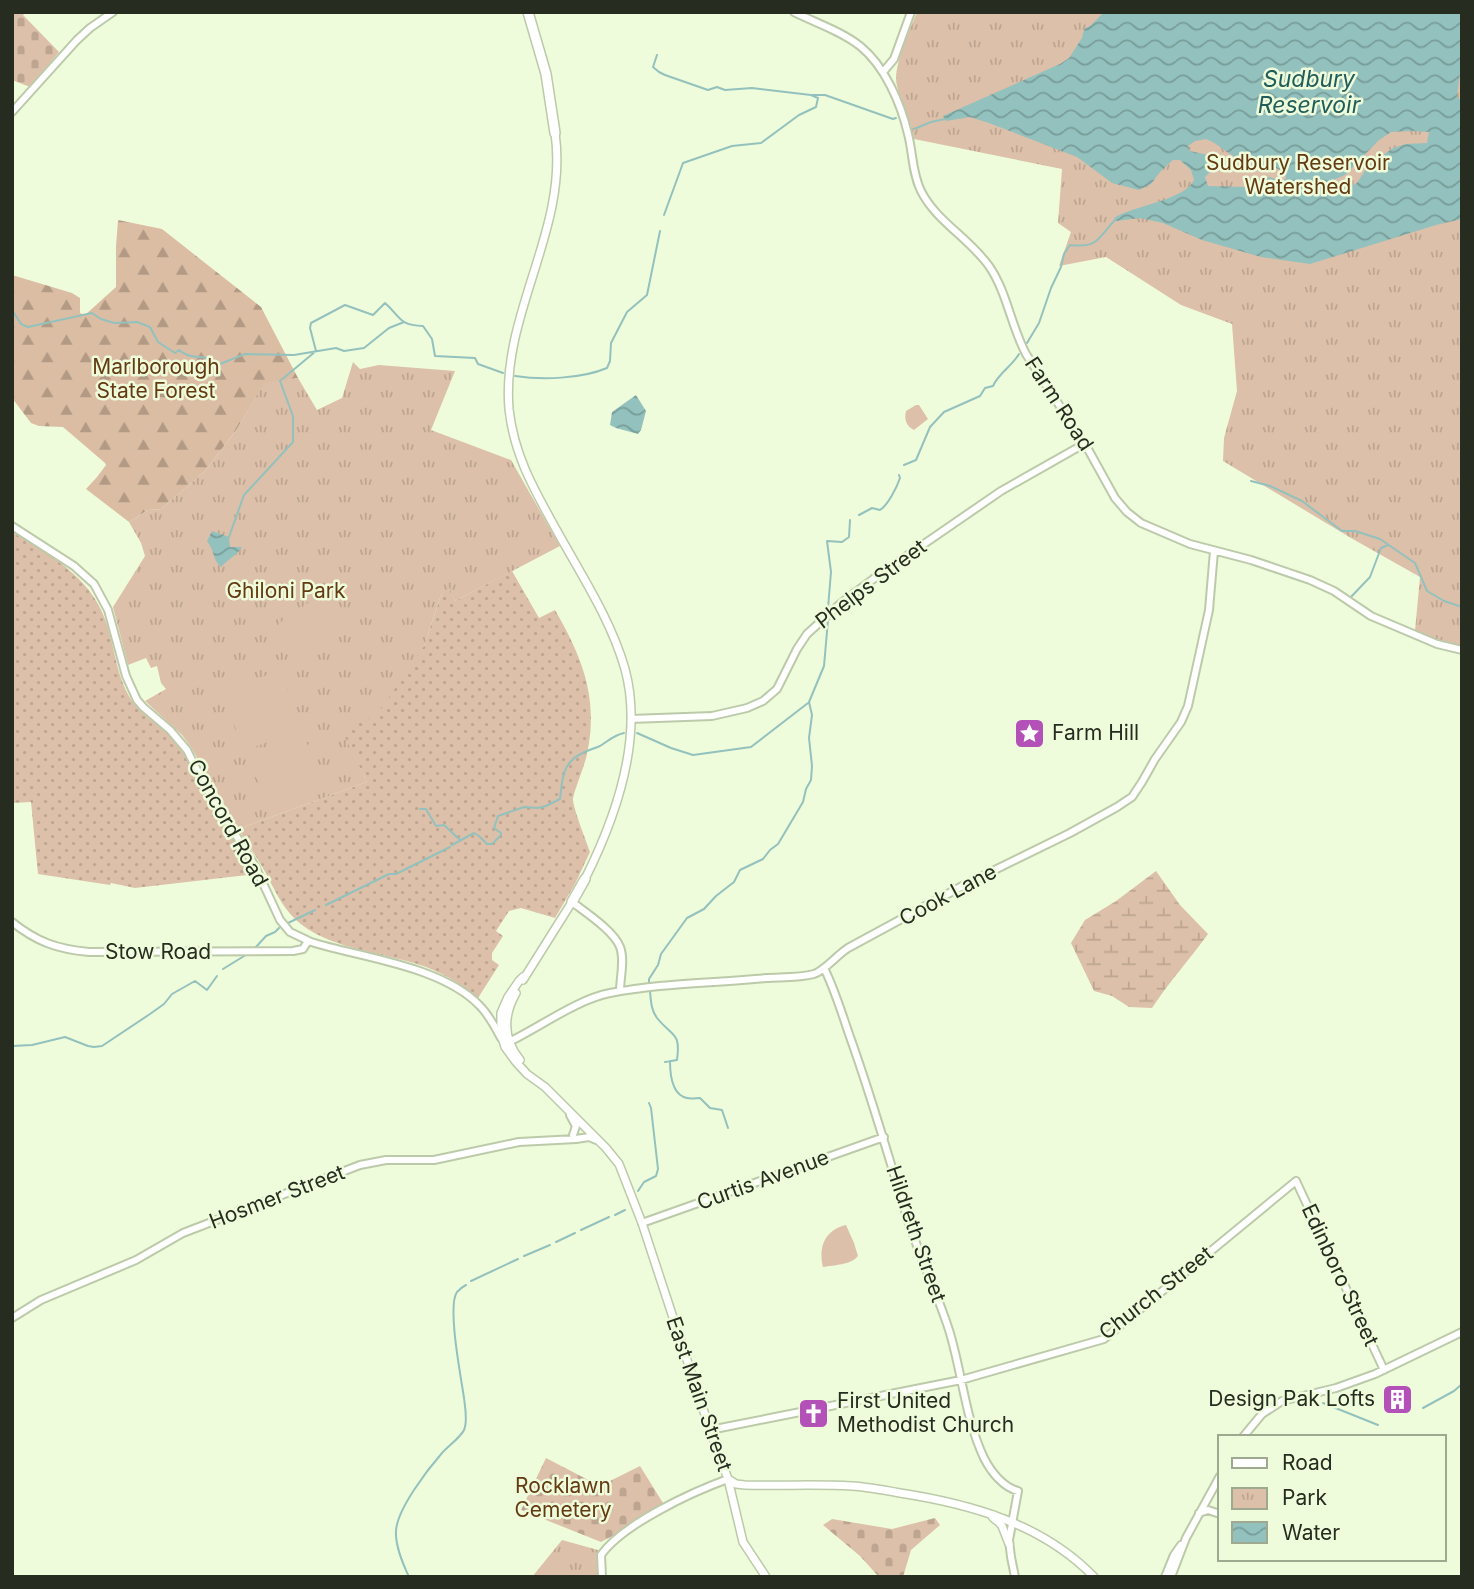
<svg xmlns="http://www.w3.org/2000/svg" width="1474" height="1589" font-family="Inter,sans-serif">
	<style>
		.grass { fill: url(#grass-dots) }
		.forest { fill: url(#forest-firs) }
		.wetland { fill: url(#wetland-marsh) }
		.cemetery { fill: url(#cemetery-stones) }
		.park { fill: url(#park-tufts) }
		.garden { fill: #dcc0a9 }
		.water { fill: url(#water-waves); fill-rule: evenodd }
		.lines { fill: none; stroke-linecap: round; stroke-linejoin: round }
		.stream { stroke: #93c1bd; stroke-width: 2 }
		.secondary-casing { stroke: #bccaaa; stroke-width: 10 }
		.primary-casing { stroke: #bccaaa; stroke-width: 10 }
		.highway-casing { stroke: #bccaaa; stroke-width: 12 }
		.secondary { stroke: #fff; stroke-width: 6 }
		.primary { stroke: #fff; stroke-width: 7 }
		.highway { stroke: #fff; stroke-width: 9 }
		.labels { text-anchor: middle; stroke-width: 5; stroke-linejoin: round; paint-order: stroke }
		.park-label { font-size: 21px; fill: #633a11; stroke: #effcdb }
		.street-label { font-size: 21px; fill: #272c20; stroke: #effcdb }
		.poi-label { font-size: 21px; fill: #272c20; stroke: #effcdb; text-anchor: start }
		.water-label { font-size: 23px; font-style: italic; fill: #215e5b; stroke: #effcdb }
	</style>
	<defs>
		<pattern id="grass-dots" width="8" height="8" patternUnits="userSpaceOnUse" patternTransform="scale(1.75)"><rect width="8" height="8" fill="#dcc0a9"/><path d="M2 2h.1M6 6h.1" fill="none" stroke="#bda591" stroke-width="1.8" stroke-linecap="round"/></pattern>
		<pattern id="forest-firs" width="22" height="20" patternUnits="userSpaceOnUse" patternTransform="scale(1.75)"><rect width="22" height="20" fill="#dbbda4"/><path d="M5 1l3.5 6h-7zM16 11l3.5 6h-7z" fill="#b29a85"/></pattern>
		<pattern id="wetland-marsh" width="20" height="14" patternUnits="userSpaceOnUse" patternTransform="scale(1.75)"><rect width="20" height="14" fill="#dcc0a9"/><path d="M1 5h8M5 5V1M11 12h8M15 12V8" fill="none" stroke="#bda591"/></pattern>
		<pattern id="cemetery-stones" width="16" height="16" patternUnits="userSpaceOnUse" patternTransform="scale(1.75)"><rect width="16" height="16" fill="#dcc0a9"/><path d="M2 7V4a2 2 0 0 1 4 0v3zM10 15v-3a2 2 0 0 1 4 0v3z" fill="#bda591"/></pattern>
		<pattern id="park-tufts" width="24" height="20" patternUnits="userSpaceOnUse" patternTransform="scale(1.75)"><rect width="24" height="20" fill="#dcc0a9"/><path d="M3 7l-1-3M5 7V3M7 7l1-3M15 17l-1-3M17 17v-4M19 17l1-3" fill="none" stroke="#bda591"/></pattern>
		<pattern id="water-waves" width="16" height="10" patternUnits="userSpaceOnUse" patternTransform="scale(1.75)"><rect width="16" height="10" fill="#93c1bd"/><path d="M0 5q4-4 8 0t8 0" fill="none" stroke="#789d99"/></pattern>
	</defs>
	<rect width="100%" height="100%" fill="#effcdb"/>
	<path class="grass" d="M12,532C54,558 96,579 109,632C116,656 118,681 133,702C145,718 163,727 176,742C189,759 197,779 208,797C224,823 240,849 256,874L135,888L111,883L110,885L38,874L31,802L12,803Z
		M512,571L539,618L555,610C582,657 599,698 587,754C585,765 573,793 573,800C574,811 586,840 590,852L575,884L555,918L521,908L509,911L496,931L503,936L492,953V960L499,965L478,998C460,983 440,971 417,964C378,952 327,948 296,920C281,906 274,888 264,870C256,856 247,843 238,829L367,782L340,729L424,646L441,595L449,586L455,601Z"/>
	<path class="forest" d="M118,220L162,229L261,307L298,378L264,384L237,429L205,471L161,509L148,510L129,522L86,489L97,477L106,465L105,463L63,427L39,426L31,423L12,398V275L72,293L80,298V313L85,315L116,287V246Z"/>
	<path class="wetland" d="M1156,871L1180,905L1208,934C1190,959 1169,982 1152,1008L1129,1007L1112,996L1094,991L1071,943L1085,920L1116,901Z"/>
	<path class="cemetery" d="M12,12H26L23,15L59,52L30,87L12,80Z
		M546,1458L594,1483L602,1485L640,1466L663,1503L624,1530L601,1542L521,1510Z
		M935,1518L940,1525L911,1550L903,1577H879L860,1556L823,1525L832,1519L892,1529Z"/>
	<path class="park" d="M917,12H1462V646H1453L1415,631L1420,577L1351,538L1223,461L1224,438L1237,391L1232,324L1181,305L1106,257L1059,266L1071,232L1058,223L1062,169L914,139C910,121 901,104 897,86C892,68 910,30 917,12Z
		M353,362L360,369L379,365L455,371L431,430L511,460L560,546L455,601L449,587L441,595L424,646L377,715L341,729L367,782L238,829L191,747L182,735L145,701L166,689L161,683L157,666L151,668L146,658L128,665L113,607L145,556L141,543L129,522L148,510L161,509L205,471L237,429L264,383L298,378L317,410L342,398Z
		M562,1540L598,1550L597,1559L599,1577H532Z"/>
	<path class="garden" d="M916,405H919L928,419L914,430C906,426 904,419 906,411Z
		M328,589L351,622L300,657L278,624Z
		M280,670L302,729L244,751L222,692Z
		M302,734L309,748L312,764L311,779L305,794L274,812L251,768L254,760Z
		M846,1225L854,1243L858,1256C851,1265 834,1265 823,1267C818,1247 825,1230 846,1225Z"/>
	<path class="water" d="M1104,12H1462V58L1457,96L1462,103V219L1436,225L1310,264L1261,257L1202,240L1163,223L1140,218L1116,221L1114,218C1132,206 1185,200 1194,180L1191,170L1180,160H1173L1160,172L1151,184L1139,190L1112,183L1077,157L989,123L970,117L946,121L943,116L1060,64L1069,58L1082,38L1083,33L1085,28L1090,26ZM1412,131L1429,132L1427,143L1406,144L1393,148L1368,166L1357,183L1332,196L1321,190L1326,183L1345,175L1379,140L1391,132ZM1206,139C1219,144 1228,154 1240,160C1254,166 1268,163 1284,172L1286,178L1283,181L1269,177L1252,181L1244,187L1208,186L1205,177L1212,170L1214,161L1208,155L1190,151L1188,146L1195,141Z
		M636,395L646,411L641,430L638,434L616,428L610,425L612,412Z
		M212,531L229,537L230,547H242C236,556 228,559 221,567C212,559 215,551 207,541Z"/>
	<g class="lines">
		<path class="stream" d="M657,55L653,67L659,72L665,75L708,90L717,87L725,90L752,88L811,95
			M914,129L931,122L945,119
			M664,215L683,163L732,146L761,143L799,115L816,107L818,98L811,95H825L893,119L896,118
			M12,310L21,324L28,327L92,313L101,319L114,323L137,322L150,327L158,342L175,353L179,350C188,358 197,356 208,358C212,359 216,362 220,364L245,354L294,355L336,348L344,351L364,348L389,328L404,322
			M1027,343L1039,323L1051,288L1061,267L1064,254L1070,245C1099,248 1097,239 1115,220
			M515,376C542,380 581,379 607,368L610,361L611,343L627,312L647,295L660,231
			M904,465L916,460L930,427L944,412L980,396L985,388L993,386C998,374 1012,366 1019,354
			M1251,481L1270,486L1302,501L1342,531H1355L1380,539L1415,563L1427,591L1444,601L1462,607
			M859,515L872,508L880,510C888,505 897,487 900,478L899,475
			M229,537L244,495L293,442V416L280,381L316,351L310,328L311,323L345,305L373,315L385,303C401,317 398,325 423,326L432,339L435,356L475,358L478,364L503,373
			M1350,598L1370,577L1381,548L1388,545
			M828,608L831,572L827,541L842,542L849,537L850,520
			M637,733L671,748L693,755L751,747L808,703
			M420,809H426L436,826L444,825L460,840
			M452,845L474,833L479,836L487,844H492L501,835V833L494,828L498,816L524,807L538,808L546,806L560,799C562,782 562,764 579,755C585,751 593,749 600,746C608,741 614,735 624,733
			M326,905L389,874H396L450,847
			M288,923L315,910
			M256,947L266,936L275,932L279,928
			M223,969L249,953
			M649,982V979L658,965L661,954L687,918L704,909L716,896L734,882L740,870L763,859L770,850L778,844L803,802L806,789L811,780L812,766L809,738L812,715L809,702L824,666L828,620
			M650,991C651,1001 651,1010 657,1018C672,1037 681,1031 677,1060L665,1062
			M12,1046L32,1045L65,1037L88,1046L94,1047L102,1046L150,1014L164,1004L172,994L195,981L207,990L217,976
			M670,1061C670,1074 672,1095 687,1098C691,1099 696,1098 700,1098L710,1108L722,1110L728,1128
			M638,1191L644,1182L656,1176L658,1169L651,1108L649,1103
			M615,1215L625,1210
			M581,1230L609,1217
			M556,1242L575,1233
			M524,1256L550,1245
			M471,1281L518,1259
			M1323,1403L1378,1425
			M1423,1408L1454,1391L1462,1384
			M409,1577C403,1564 395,1546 396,1531C397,1509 428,1469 442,1453C447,1447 461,1437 464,1430C468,1421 465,1407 464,1398C461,1377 447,1306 457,1292C459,1290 464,1286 466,1285"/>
		<defs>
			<path id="secondary" d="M794,12C816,23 841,31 860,46C885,66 901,104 908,134C913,153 912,173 921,191C936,221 969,238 989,266C1007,292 1011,326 1026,354L1089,451L1115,498L1127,512L1141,523L1190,544L1251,560L1310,580L1334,591L1371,616L1437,644L1462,650
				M883,72L894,59L911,12
				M12,112L77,40L90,28L113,12
				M12,526L74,566L94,584L108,610L126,676L137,700L143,707L170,730L187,750L204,784L255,866L280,920L290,932L311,942C363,958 442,966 480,1006C489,1015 495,1027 501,1038
				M631,719L712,716L747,708L763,701L777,689L797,649L807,634L840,604L876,577L1001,491L1084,444
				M572,902C585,912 614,931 620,947C625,960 620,978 620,991
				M12,922C37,942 57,949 89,952L293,951L303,949L308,941
				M824,968C835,990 842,1014 850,1037C872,1098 889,1159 908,1220C920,1258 937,1293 949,1330C962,1372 965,1418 984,1458C991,1472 1003,1487 1018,1491L1009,1540L1011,1557L1015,1577
				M509,1042C540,1027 578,999 610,993C662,983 714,983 766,978C781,977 799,978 814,974C824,971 837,955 848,948L966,884L1070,833L1117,807L1132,797L1142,782L1155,759L1181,722L1188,706L1209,610L1214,551
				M570,1115L576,1126L573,1135
				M642,1223L884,1137
				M12,1318L41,1300L136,1260L183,1233L360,1165L386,1160H434L519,1142L576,1139L589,1137L596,1140
				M710,1430L961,1380L1104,1339L1296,1181L1384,1370
				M1243,1437L1262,1414L1282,1401L1336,1388L1375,1374L1462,1332
				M1199,1513L1208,1510L1217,1513
				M602,1577L601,1555C623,1524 692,1492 728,1479
				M1165,1577L1174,1555L1181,1545
				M1171,1577L1186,1538L1220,1476"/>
			<path id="primary" d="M555,133C569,229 501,313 509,409C514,456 535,491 557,531C582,576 611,620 625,669C644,739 616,817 585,879
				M523,977L519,981L508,997L501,1013V1034L505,1047L516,1062L527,1074L545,1087L606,1148L619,1164L642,1223L710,1430L728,1479L743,1542L766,1577
				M523,980L572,902
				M516,993C503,1016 503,1039 520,1060
				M728,1479L736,1484L745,1485C780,1486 816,1484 852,1486C868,1487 884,1490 900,1493C971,1504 1043,1524 1094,1577
				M996,1519L1002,1526L1009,1544"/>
			<path id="highway" d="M528,12L546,74L555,133
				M572,902L585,879
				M993,1516L996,1519"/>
		</defs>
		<use href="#secondary" class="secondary-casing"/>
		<use href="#primary" class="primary-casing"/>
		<use href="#highway" class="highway-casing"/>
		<use href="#secondary" class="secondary"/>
		<use href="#primary" class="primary"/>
		<use href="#highway" class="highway"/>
	</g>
	<defs>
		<symbol id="sight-square" viewBox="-11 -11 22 22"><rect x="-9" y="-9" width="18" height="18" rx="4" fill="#b351b8" stroke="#effcdb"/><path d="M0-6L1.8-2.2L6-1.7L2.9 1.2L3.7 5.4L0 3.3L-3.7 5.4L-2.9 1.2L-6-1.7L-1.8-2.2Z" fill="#fff"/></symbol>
		<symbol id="building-square" viewBox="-11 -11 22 22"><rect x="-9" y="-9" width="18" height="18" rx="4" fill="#b351b8" stroke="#effcdb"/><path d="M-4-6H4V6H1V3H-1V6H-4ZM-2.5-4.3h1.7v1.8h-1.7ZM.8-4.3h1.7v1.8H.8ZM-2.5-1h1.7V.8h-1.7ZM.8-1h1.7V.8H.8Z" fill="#fff"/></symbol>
		<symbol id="church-square" viewBox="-11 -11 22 22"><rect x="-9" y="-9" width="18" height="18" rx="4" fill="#b351b8" stroke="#effcdb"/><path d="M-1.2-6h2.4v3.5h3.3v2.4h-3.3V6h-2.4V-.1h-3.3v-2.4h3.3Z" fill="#fff"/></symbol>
	</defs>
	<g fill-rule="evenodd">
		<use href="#sight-square" x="1012" y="716" width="35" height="35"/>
		<use href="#building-square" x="1380" y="1382" width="35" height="35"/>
		<use href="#church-square" x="796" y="1396" width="35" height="35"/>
	</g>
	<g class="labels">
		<g class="park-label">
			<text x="1298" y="170">Sudbury Reservoir<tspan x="1298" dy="24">Watershed</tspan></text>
			<text x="156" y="374">Marlborough<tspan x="156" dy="24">State Forest</tspan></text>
			<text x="286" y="598">Ghiloni Park</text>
			<text x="563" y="1493">Rocklawn<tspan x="563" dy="24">Cemetery</tspan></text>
		</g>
		<g class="street-label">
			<text transform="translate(1059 404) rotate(57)" y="7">Farm Road</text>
			<text transform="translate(871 584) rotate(-37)" y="7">Phelps Street</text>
			<text transform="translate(228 823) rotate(61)" y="7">Concord Road</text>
			<text transform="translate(948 895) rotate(-28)" y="7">Cook Lane</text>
			<text x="158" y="959">Stow Road</text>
			<text transform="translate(763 1180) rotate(-20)" y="7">Curtis Avenue</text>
			<text transform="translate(277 1197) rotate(-21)" y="7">Hosmer Street</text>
			<text transform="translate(916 1234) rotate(71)" y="7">Hildreth Street</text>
			<text transform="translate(1340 1275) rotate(65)" y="7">Edinboro Street</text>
			<text transform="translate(1156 1293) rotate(-38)" y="7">Church Street</text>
			<text transform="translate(699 1394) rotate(71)" y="7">East Main Street</text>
		</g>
		<g class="poi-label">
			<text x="1052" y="740">Farm Hill</text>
			<text x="1375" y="1406" text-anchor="end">Design Pak Lofts</text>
			<text x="837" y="1408">First United<tspan x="837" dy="24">Methodist Church</tspan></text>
		</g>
		<g class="water-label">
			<text x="1309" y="87">Sudbury<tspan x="1309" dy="26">Reservoir</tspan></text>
		</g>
	</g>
	<rect width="1474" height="1589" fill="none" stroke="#272c20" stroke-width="28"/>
	<rect x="1218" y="1435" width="228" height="126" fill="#effcdb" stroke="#9fa990" stroke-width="2"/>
	<rect x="1232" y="1458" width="35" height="10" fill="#ffffff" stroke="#9fa990" stroke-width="2"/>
	<text x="1282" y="1470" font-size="21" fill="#272c20">Road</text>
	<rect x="1232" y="1488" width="35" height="21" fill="url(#park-tufts)" stroke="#9fa990" stroke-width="2"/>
	<text x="1282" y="1505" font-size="21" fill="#272c20">Park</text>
	<rect x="1232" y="1522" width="35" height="21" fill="url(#water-waves)" stroke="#9fa990" stroke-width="2"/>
	<text x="1282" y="1540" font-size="21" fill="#272c20">Water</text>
</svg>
